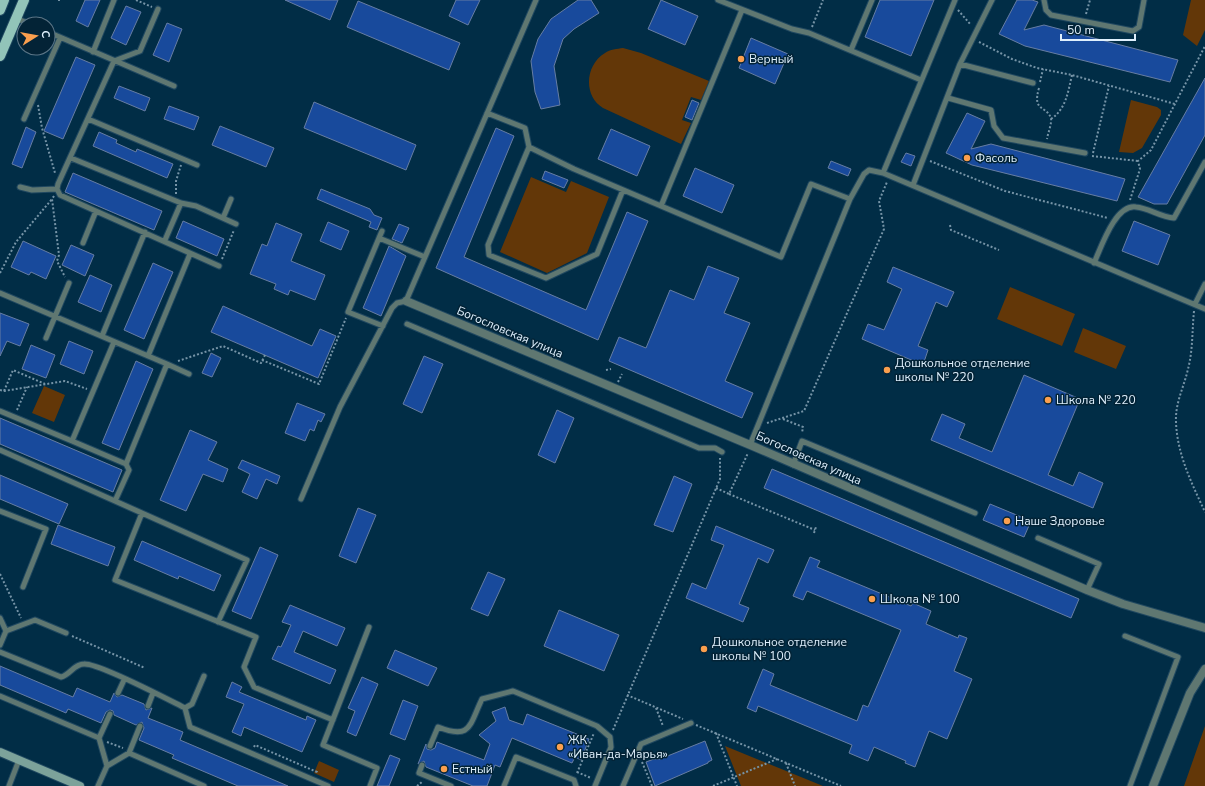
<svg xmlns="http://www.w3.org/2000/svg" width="1205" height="786" font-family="'Nunito Sans',sans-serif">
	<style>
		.green { fill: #633708 }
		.building { fill: #184a9c; stroke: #667da3 }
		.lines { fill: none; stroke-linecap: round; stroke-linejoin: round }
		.lane-casing { stroke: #204860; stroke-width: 7 }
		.street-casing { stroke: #204860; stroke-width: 10 }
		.secondary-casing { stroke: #204860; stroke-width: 10 }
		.primary-casing { stroke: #204860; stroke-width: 12 }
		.path { stroke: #7694a7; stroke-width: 2; stroke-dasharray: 2 2; stroke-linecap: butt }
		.lane { stroke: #5f7771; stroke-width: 5 }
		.street { stroke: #5f7771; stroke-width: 8 }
		.secondary { stroke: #7ca29a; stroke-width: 8 }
		.primary { stroke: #92c4b9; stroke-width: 10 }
		.poi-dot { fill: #fa9f4e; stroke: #032336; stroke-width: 1.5 }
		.labels { text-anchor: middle; stroke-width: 3; stroke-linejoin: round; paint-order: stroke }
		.poi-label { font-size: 12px; fill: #dff0fd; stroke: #032336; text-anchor: start }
		.street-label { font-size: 12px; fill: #dff0fd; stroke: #032336 }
	</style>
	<rect width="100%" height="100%" fill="#012d46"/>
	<path class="green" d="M1191,0H1205V30L1197,46L1183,35Z
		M623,48L641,53L709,81L701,100L691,97L682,120L691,123L681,144L603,108C583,96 585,65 605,53C610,49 617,49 623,48Z
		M1131,100L1157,107L1161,110V115L1142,148L1133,153L1119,152Z
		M531,177L566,192L571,181L609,197L587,253L547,273L500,252Z
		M1010,287L1075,314L1062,346L997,319Z
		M1083,328L1126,346L1116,369L1074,352Z
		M44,386L65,395L54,422L32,413Z
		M1205,726V786H1184Z
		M725,746L823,786H741Z
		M319,761L339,770L334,782L314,773Z"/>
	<path class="building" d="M85,0H100L88,27L76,21Z
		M285,0H338L330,20Z
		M456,0H480L468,25L449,16Z
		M578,0H591L599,13L574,29L563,39L554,66L560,105L541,109L535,92L531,61L538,39L551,19Z
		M661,0L698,16L685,45L648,29Z
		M880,0H934L911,56L865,37Z
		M1017,0H1032L1038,2L1024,30L1044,25L1178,60L1170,82L1025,46L999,34Z
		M358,1L460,43L449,70L347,27Z
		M126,6L141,12L126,45L111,38Z
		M167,23L182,29L169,62L153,55Z
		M751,38L788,54L775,84L739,68Z
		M76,57L95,65L63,139L44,131Z
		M1205,78V135L1167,204H1154L1138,197Z
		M119,86L150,98L145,111L114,98Z
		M692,100L699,103L692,120L685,117Z
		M314,102L416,145L406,170L304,128Z
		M169,106L199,117L194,130L164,119Z
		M967,113L985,121L971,149L991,144L1125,179L1117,201L972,165L946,153Z
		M220,126L274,148L266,167L212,145Z
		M26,127L36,132L22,168L12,164Z
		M496,128L514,136L464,257L586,310L627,212L648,221L598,340L436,268Z
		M611,129L650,146L637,176L598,159Z
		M99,132L117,140L116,143L136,152L137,149L173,164L167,178L93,146Z
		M906,153L915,156L911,166L901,162Z
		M831,161L851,169L848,176L828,168Z
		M695,168L734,185L722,213L683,196Z
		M545,171L568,180L564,188L542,179Z
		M73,173L162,211L154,230L65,192Z
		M321,189L370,209L374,215L382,218L377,230L369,227L371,222L317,199Z
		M183,221L224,239L217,256L176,238Z
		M1134,221L1170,235L1158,265L1122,251Z
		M328,222L349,231L341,250L320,241Z
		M276,223L302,234L291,261L325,275L315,300L290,290L288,295L274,289L276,284L250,274L262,244L267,246Z
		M399,224L409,228L402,243L392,239Z
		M23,241L56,256L46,279L31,272L29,275L11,267Z
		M71,245L94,255L85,276L62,265Z
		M389,246L406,256L381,316L363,308Z
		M153,263L173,272L144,339L124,330Z
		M708,266L739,278L724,313L750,323L725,381L753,393L742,418L609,361L619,337L646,348L670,290L694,300Z
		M893,267L954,292L947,307L936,302L918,346L928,350L923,365L862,339L868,324L884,330L902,289L887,282Z
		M90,275L112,285L101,312L78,302Z
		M223,306L312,346L320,329L336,336L318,378L211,332Z
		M0,313L29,324L20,346L7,341L0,356Z
		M69,341L93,351L84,374L60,364Z
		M31,345L55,355L46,378L22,369Z
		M211,353L221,358L212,377L202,373Z
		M424,356L443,364L422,413L403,404Z
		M136,361L153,369L119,450L102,443Z
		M1024,375L1080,399L1048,475L1073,486L1079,472L1103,483L1093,508L931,440L942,414L965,424L959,438L992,452Z
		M297,403L325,414L321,422L318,420L314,431L310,429L305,441L285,433Z
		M557,410L574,418L555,463L538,455Z
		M0,418L122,470L113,492L0,444Z
		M190,430L217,442L208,460L228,469L223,482L203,474L186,511L160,500Z
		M242,460L280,476L277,484L266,479L257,499L242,492L250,474L238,468Z
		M772,469L1079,599L1071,618L764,488Z
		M0,475L68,504L59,524L0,499Z
		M674,476L692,484L673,532L654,525Z
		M990,504L1031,521L1024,537L983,520Z
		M358,508L376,515L356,563L339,556Z
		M58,525L115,547L108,566L51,544Z
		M716,526L774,550L768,563L758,558L739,604L749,608L743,622L686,598L692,583L706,589L724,545L711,540Z
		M142,541L221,575L214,591L179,576L178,579L134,560Z
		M260,547L278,555L251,619L232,611Z
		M810,557L820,561L817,567L911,606L913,603L931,611L926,624L958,638L959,635L967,638L954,671L972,679L947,739L929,731L915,767L905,763L906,761L874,747L868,761L849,753L852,745L758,706L756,712L747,708L763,669L774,674L770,685L857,721L863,705L868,707L901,630L807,591L803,600L793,596Z
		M488,572L505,579L488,616L471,609Z
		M290,605L345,628L337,646L303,631L294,652L336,670L330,684L272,659L278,646L281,647L291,625L282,622Z
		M559,610L619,635L604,671L544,646Z
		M395,650L437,668L428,686L387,668Z
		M0,666L73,697L77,688L110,702L114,693L117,697L122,695L144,704L146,710L152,708L148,718L183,732L180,740L288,786H238L172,758L174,755L139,740L144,728L142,722L136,725L114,715L113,711L110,710L106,712L101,723L68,709L66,713L0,685Z
		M362,677L378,684L356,736L347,732L355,711L348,708Z
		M232,682L242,687L239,692L306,720L307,716L316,720L302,752L244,727L241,736L232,732L244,704L226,697Z
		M403,700L418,706L405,740L390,734Z
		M505,707L509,720L523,725L527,714L589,739L581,760L575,757L572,763L512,738L500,767L495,765L487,786H473L426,767L424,761L418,764L426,744L427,749L431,750L435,748L437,742L484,760L490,744L479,735L496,721L492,712Z
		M705,741L712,760L708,762V763L655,786L646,762L654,759H660Z
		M390,755L400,759L389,786H377Z"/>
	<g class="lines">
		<defs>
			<path id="lane" d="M718,0L792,29L809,33L921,80
				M1044,0L1046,10L1051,15L1133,31L1139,27L1144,0
				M158,9L140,51L114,61L58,184L57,189L60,195L219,266
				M16,18L29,24
				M48,32L174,86
				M851,50L872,0
				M93,52L114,0
				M960,64L1033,83
				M948,98L991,110L994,126L1003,138L1085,153
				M487,113L525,128L529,147L574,169L781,257L811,184L850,199
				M24,119L60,38
				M88,119L197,165
				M529,147L488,245L489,255L546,278L597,254L623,190
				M71,158L181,203L196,206L236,224
				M883,173L955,0
				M913,185L960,64L992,0
				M20,187L32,190L57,189
				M661,206L742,10
				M223,218L231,199
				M379,238L382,231
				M165,240L181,203
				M83,243L96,211
				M1094,263C1101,248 1115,204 1136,207C1149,208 1160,217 1174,218L1205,162
				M0,293L167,364L126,464L129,470L115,501L0,450
				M1195,304L1205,284
				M407,324L699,448H715L722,452
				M383,326L348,312L379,238L425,257
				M102,336L145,232
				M46,338L69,283
				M148,356L190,254
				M167,364L189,374
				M0,411L72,441L114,342
				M72,441L126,464
				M750,445L850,199L864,174L869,170L883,173L1205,309
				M793,465L802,441L975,513
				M301,499L340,407L392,308L397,303L406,301L536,0
				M115,501L247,560L218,622
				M0,511L46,529L23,587
				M142,513L115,580L256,637L244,667L254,687L333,720
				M1038,538L1099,564L1087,590
				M0,618L6,631L0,645
				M369,627L323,745L377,768L370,786
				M6,631L35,620L66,633
				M1125,636L1178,657L1130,786
				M0,652L61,677C70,675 74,664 84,664C99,663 167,699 185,708L190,727L328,786
				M118,693L124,680
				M0,696L99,738
				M148,706L153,693
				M185,708L192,704L204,676
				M430,746L438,727C471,740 469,726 482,699L513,691L597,726L610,737L611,747L595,786
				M129,753L204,786
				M422,765L419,773L451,786
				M107,766L99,738L110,714
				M9,786L19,760
				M98,786L107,766L129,753L140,726
				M504,786L516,757L574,780L576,786
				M623,786L641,744L691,723"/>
			<path id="street" d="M406,301L755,447L1087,590L1123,604L1205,628
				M1153,786L1190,693L1205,669"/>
			<path id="secondary" d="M0,752L80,786"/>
			<path id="primary" d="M0,10L4,0
				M0,56L24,0"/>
		</defs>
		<use href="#lane" class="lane-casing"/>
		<use href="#street" class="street-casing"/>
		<use href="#secondary" class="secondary-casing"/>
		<use href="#primary" class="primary-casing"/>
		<path class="path" d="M59,0V1
			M136,0L152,7
			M958,10L971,25
			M1086,14L1090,0
			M812,27L823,0
			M979,42L1012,59L1037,68L1072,75L1175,104
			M1040,82L1043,69
			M1039,88C1032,112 1046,105 1051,118C1052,123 1048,133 1047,139
			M38,105L42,128L55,173
			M1051,119C1066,109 1068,92 1072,75
			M1093,153L1109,86
			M1092,156L1138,161
			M930,161L1005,191L1108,218
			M176,194V181L181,165
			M54,196L52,199L59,255L57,261L65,277
			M1130,200L1140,169L1138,161L1151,150L1205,46
			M950,225L951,230L999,250
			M222,259L234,230
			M0,273L16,242L52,199
			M1194,311C1192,331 1193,350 1188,369C1184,387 1175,403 1176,422C1177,454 1192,484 1205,512
			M262,360L319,384L346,318
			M178,361L223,346L261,363L265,355
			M606,370L611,369
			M618,382L622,374
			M0,390L4,391L65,381L87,389
			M4,391L13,370L45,384
			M17,410L27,387
			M783,419L803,427L802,433
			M767,423L804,411L884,229L879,201L887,182
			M716,488L729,494L748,453
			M729,494L815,530
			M814,533L816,527
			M0,574L21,618
			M72,636L145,668
			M627,695L683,719
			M656,708L663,726
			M696,725L841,786
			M613,730L720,479V458
			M716,733L737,786
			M107,742L123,748
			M254,747L255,745L317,772V773
			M642,762L652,786
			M786,763L795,786
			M577,772L591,778
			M577,773L594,733
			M417,786L423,781
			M713,786L777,759"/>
		<use href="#lane" class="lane"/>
		<use href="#street" class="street"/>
		<use href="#secondary" class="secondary"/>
		<use href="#primary" class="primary"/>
	</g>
	<g class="poi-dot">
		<circle cx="741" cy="59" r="4"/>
		<circle cx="967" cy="158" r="4"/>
		<circle cx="887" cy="370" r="4"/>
		<circle cx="1048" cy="400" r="4"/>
		<circle cx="1007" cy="521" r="4"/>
		<circle cx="872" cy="599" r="4"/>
		<circle cx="704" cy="649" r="4"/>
		<circle cx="560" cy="747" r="4"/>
		<circle cx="444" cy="769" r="4"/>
	</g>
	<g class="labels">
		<g class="poi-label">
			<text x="749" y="63">Верный</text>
			<text x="975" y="162">Фасоль</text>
			<text x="895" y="367">Дошкольное отделение<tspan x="895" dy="14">школы № 220</tspan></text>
			<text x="1056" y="404">Школа № 220</text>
			<text x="1015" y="525">Наше Здоровье</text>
			<text x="880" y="603">Школа № 100</text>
			<text x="712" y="646">Дошкольное отделение<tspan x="712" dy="14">школы № 100</tspan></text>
			<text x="568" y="744">ЖК<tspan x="568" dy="14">«Иван-да-Марья»</tspan></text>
			<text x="452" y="773">Естный</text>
		</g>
		<g class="street-label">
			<text transform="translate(510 332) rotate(23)" y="4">Богословская улица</text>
			<text transform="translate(809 458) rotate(24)" y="4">Богословская улица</text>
		</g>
	</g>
	<g transform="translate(36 36) rotate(79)"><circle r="19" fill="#032336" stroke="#5b7586"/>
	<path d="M0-3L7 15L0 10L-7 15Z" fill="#fa9f4e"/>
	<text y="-6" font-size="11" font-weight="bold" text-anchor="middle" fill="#dff0fd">С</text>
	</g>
	<path d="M1061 34v6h74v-6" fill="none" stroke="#dff0fd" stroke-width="2"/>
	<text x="1067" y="34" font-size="12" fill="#dff0fd" stroke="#032336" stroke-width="3" paint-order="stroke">50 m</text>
</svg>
